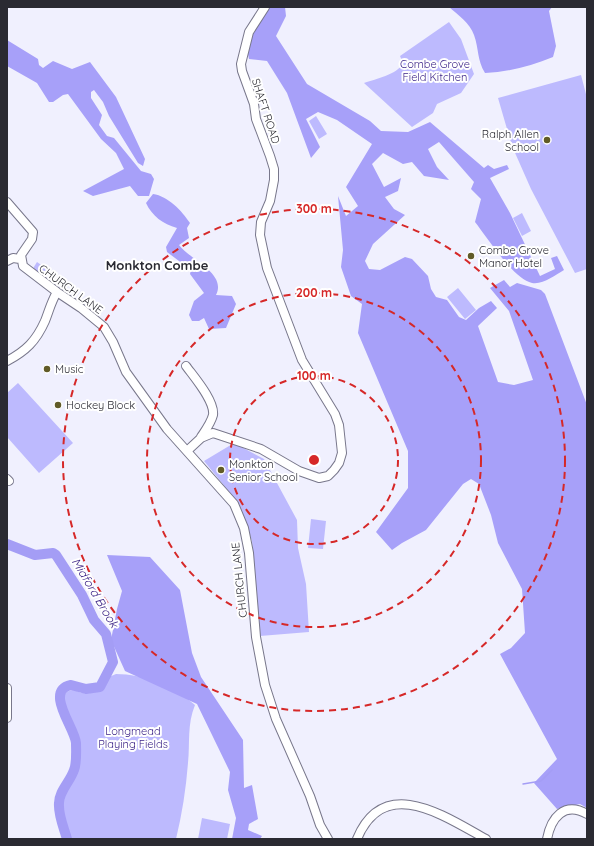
<svg xmlns="http://www.w3.org/2000/svg" width="594" height="846" font-family="Quicksand,sans-serif">
	<style>
		.green { fill: #bdbafe }
		.forest { fill: #a7a0f9 }
		.lines { fill: none; stroke-linecap: round; stroke-linejoin: round }
		.stream { stroke: #a49df5; stroke-width: 1.5 }
		.river { stroke: #a49df5; stroke-width: 10 }
		.minor-casing { stroke: #78778b; stroke-width: 10 }
		.minor { stroke: #fff; stroke-width: 8 }
		.ring { fill: none; stroke: #d62828; stroke-width: 2; stroke-dasharray: 7 5 }
		.poi-dot { fill: #615b27; stroke: #fff; stroke-width: 1.5 }
		.labels { text-anchor: middle; stroke-width: 4; stroke-linejoin: round; paint-order: stroke }
		.park-label { font-size: 11px; fill: #3d2589; stroke: #fff }
		.street-label { font-size: 11px; fill: #2a2a32; stroke: #fff }
		.poi-label { font-size: 11px; fill: #2a2a32; stroke: #fff; text-anchor: start }
		.water-label { font-size: 12px; font-style: italic; fill: #381f83; stroke: #fff }
		.quarter-label { font-size: 13px; font-weight: bold; fill: #2a2a32; stroke: #fff }
		.centre { fill: #d62828; stroke: #fff; stroke-width: 2 }
		.ring-label { font-size: 12px; text-anchor: middle; font-weight: bold; fill: #d62828; stroke: #fff; stroke-width: 4; stroke-linejoin: round; paint-order: stroke }
	</style>
	<rect width="100%" height="100%" fill="#f0f0fe"/>
	<path class="green" d="M449,22L461,39L474,74L461,93L437,104L433,113L412,127L364,83C375,79 397,75 403,63L400,56Z
		M581,75L587,98V269L575,273L531,189L512,146L498,98Z
		M316,116L327,134L319,139L309,121Z
		M522,213L531,231L522,236L513,218Z
		M37,262L47,269L42,277L32,270Z
		M458,288L476,310L465,319L447,297Z
		M18,383L73,443L39,473L7,437V393Z
		M234,443L264,459L297,520L298,548L306,584L309,632L260,636L252,541L239,504L204,461Z
		M311,519L326,521L323,549L308,548Z
		M116,674C143,674 175,687 195,705C187,724 190,743 188,763C186,789 182,814 176,839H68L58,802C71,780 84,763 76,736C74,726 55,696 69,691C75,688 78,693 83,693C90,694 96,692 102,690L109,677Z
		M202,818L230,824L227,839H198Z"/>
	<path class="forest" d="M268,7H285L286,16L276,36L307,84L370,121L381,131L408,132L430,122L484,168L488,165L494,169L507,165L509,169L490,178L510,213L540,276L555,269L551,258L557,256L564,270C555,275 543,285 532,283C513,279 487,237 475,222L481,199L471,189L474,182L439,142L428,149L437,167L449,180L424,176L412,162L403,164L383,153L372,164L384,187L401,178L398,191L385,197L394,209L405,215L373,244L365,261L369,269L380,270L405,257L412,259L428,276L431,289L436,297L447,300L459,317L466,320L479,308L491,301L497,308L478,326L498,382L514,385L533,380L509,311L490,288L504,280L510,287L517,283L541,290L545,294L587,405V808L580,804L557,809L534,783L557,759L500,654L511,648L525,633L522,589L498,543L491,515L479,484L471,479L463,484L426,530L402,543L392,550L376,532L408,488V451L358,333L362,304L351,296L341,267L343,250L338,196L346,216L358,206L346,187L372,144L337,120L318,112L306,119L320,147L311,158L287,93L267,61L249,59L246,45L257,23Z
		M449,7H552L549,11L556,46L553,57C531,66 509,72 485,73C477,60 479,49 474,35C470,23 458,15 449,7Z
		M7,40L38,59L39,65L43,68L53,61L72,69L90,62L116,97L145,159L143,166L138,163L109,116L103,102L94,90L91,92V98L102,115L99,125L107,136L114,138L141,171L151,174L154,179L149,196H138L130,186L93,196L83,191L124,169L116,153L101,139L68,94L63,95L53,102H49L37,83L7,66Z
		M153,194C168,196 182,211 190,223L187,228L189,238L179,245C190,260 227,273 216,295L232,296L236,304L226,328L209,329L204,318L199,321H192L189,315L194,301L204,293L190,274L191,270L167,252L166,247L177,228C163,224 152,216 146,203Z
		M107,555L150,557L180,590L192,653L201,677L243,740L244,788L252,785L258,819L249,824L248,830L262,836L260,839H232L236,818L228,790L230,772L197,704L125,671L111,640L117,609L122,591Z"/>
	<g class="lines">
		<path class="stream" d="M523,784L541,781L552,770"/>
		<path class="river" d="M7,544L35,555L53,553L56,555L82,595L94,620L106,634L113,662L100,687L86,689L71,685C44,691 75,728 76,743C76,751 77,763 74,770C70,782 59,791 59,803C58,815 64,828 67,839"/>
		<defs>
			<path id="minor" d="M7,202L33,232L32,239L21,255L23,266L57,292L81,308L104,327L113,342L126,372L167,429L234,504L244,528L249,553L256,637L265,685L276,719L310,796L320,825L328,839
				M7,261L13,258L20,259
				M7,361C26,351 36,341 45,321C49,311 51,302 57,292
				M186,366C194,377 215,401 213,415C211,423 205,431 201,437
				M187,451L201,438L213,433L261,449L299,471L319,478L328,476L334,470L339,463L342,453L339,425L335,414L302,360L267,268L260,235L261,222L270,201L274,180V169L270,156L256,119L254,104L242,71L241,64L249,32L265,7
				M7,479L9,481
				M7,688V718
				M357,839C384,774 444,816 486,839
				M547,839C551,818 564,801 587,814"/>
		</defs>
		<use href="#minor" class="minor-casing"/>
		<use href="#minor" class="minor"/>
	</g>
	<g class="ring">
		<circle cx="314" cy="460" r="84"/>
		<circle cx="314" cy="460" r="167"/>
		<circle cx="314" cy="460" r="251"/>
	</g>
	<g class="poi-dot">
		<circle cx="547" cy="140" r="4"/>
		<circle cx="471" cy="256" r="4"/>
		<circle cx="47" cy="369" r="4"/>
		<circle cx="58" cy="405" r="4"/>
		<circle cx="221" cy="470" r="4"/>
	</g>
	<g class="labels">
		<g class="park-label">
			<text x="435" y="68">Combe Grove<tspan x="435" dy="13">Field Kitchen</tspan></text>
			<text x="133" y="735">Longmead<tspan x="133" dy="13">Playing Fields</tspan></text>
		</g>
		<g class="street-label">
			<text transform="translate(266 111) rotate(72)" y="4">SHAFT ROAD</text>
			<text transform="translate(71 289) rotate(36)" y="4">CHURCH LANE</text>
			<text transform="translate(239 580) rotate(-96)" y="4">CHURCH LANE</text>
		</g>
		<g class="poi-label">
			<text x="539" y="138" text-anchor="end">Ralph Allen<tspan x="539" dy="13">School</tspan></text>
			<text x="479" y="254">Combe Grove<tspan x="479" dy="13">Manor Hotel</tspan></text>
			<text x="55" y="373">Music</text>
			<text x="66" y="409">Hockey Block</text>
			<text x="229" y="468">Monkton<tspan x="229" dy="13">Senior School</tspan></text>
		</g>
		<g class="water-label">
			<text transform="translate(95 593) rotate(59)" y="4">Midford Brook</text>
		</g>
		<g class="quarter-label">
			<text x="157" y="270">Monkton Combe</text>
		</g>
	</g>
	<circle cx="314" cy="460" r="6" class="centre"/>
	<g class="ring-label">
		<text x="314" y="213">300 m</text>
		<text x="314" y="297">200 m</text>
		<text x="314" y="380">100 m</text>
	</g>
	<rect width="594" height="846" fill="none" stroke="#2a2a32" stroke-width="16"/>
</svg>
